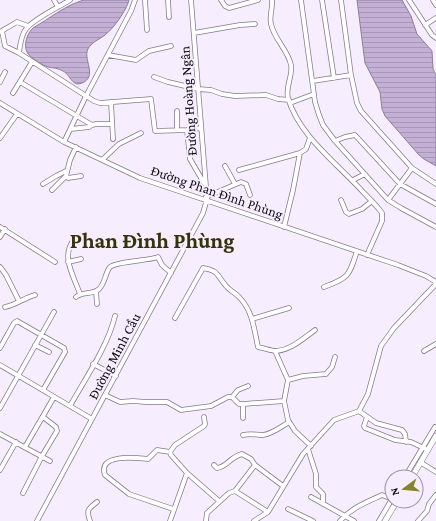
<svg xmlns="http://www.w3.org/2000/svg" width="436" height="521" font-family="'Crimson Pro',serif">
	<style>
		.water { fill: url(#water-rules); stroke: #8d7e9a }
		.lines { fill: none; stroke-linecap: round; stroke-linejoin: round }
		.minor-casing { stroke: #837a8b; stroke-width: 5.5 }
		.major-casing { stroke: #837a8b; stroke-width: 6 }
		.minor { stroke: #fff; stroke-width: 4 }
		.major { stroke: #fff; stroke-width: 5 }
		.labels { text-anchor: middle; stroke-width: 4; stroke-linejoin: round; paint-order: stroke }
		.street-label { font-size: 14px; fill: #0d0a10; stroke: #f6eefe }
		.town-label { font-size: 22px; font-weight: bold; fill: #353308; stroke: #f6eefe }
	</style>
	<defs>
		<pattern id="water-rules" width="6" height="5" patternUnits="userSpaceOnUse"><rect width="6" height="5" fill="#c4b0d5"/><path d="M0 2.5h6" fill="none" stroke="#a796b6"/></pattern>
	</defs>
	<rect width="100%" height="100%" fill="#f6eefe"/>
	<path class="water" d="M84,0H129C126,11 114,28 105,35C100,39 94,41 90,46C80,56 98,74 84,82C72,89 71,75 63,71C58,68 53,68 48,67C42,65 34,60 30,56C22,48 26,35 33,28C37,25 42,23 46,20C58,12 70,4 84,0Z
		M357,0H402L411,16L417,34L432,51L433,69L436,75V166L424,159L419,155L385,116L382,109L380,92L365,63Z"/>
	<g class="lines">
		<defs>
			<path id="minor" d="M54,0L58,7
				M70,0C59,7 33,19 26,29C21,35 20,45 19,53L94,101L100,103L151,99L155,131L187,130L190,159L204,183
				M145,0L147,30
				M168,0L169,17
				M221,0L225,6L229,8L258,0
				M272,0C273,8 269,16 271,24C274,39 288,50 291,65C293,76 285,87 288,98C299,136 338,164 364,193C370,199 377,206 382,213V221L367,255
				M301,0L315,102L319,115L323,125L335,141L388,200L401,208L436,227
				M322,0L334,78
				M341,0L351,75L357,103L361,111L412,168L436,184
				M409,0L432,35L436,38
				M433,0L436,5
				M425,25L436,18
				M2,31L5,46L19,53
				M0,32L17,22L28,26
				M194,33L240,25L255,24
				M108,55L136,60L149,51L171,46
				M154,77L168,82L198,89L211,90L222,94L235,96L266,95L278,99L289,100
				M313,81L351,75
				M0,82L5,72
				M20,82L92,125L96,124H112
				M13,93L32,62
				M111,102L113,139
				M0,103L64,142L140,178L398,265L426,276L436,282
				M290,103L314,94
				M177,111V130
				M71,129L89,127L92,125
				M187,130L201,128
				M0,138L17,114
				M335,141L345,137L355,135L400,184L436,204
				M64,142L86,96L131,11L135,0
				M102,160L119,144L141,133
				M225,166L235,184
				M239,170L300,153
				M66,176L68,178L81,176
				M353,180L365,174
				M43,184L56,176L66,171
				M52,190L66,176L70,160L76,147
				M206,197L241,182L246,184L250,195
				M341,200L346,212L349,214L362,209L372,201
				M388,200L412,168
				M0,227L55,262
				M284,227L293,190L300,153L306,149L310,138
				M0,237L5,229
				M75,238C60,256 73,274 80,294
				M68,262L81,259
				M0,267L6,275L19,301
				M324,287C349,278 349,276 357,251
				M96,291L97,304
				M76,297C83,291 93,295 99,289C105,284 105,273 110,267C117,261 148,261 158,257L162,265L171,273
				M5,307C16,305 24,298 35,295
				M175,318L203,268C219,271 216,274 226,286C230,291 236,293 240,298C253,312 254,329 258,347C264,348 271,351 276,351C291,350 304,338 315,330
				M252,319L289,308
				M35,345L49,352
				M0,348L14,323L17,321L64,348L65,352L43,390
				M275,351L288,380L284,401L288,420L295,431L311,446
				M424,351L436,344
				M93,364L116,376
				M0,365L92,419
				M288,380L303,376L326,374L332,367L335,357
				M105,395L120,402L133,401L146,402H167L181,410L211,406L228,397H232L239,404H243L284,401
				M232,397L238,390L248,386
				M243,404V418
				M70,406C85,379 108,346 115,316
				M0,408L54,312
				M359,411L376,423L402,430L405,434L406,442
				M204,417L205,424L204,426L175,445L170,452L171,455L187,473L219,501
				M367,417L364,426L365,428L395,440L411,442L428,450
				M0,434L50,461
				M243,435C252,433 255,435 263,435C272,434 281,427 289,422
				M25,447L54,397
				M308,449L316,474V487L323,494V504
				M170,452L157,450L148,459C137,458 97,453 105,475L129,494L173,509
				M420,462L436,472
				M214,465L217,468C227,467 230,457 242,454L251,459L255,465
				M0,470L16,442
				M405,477L435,427
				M235,491L268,512
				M23,493L42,456L57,431L56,427L43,417
				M311,497L354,521
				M288,509L313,521
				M37,521L203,213L207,199L191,0
				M90,521C86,510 88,509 97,502
				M170,521L187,473
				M206,521L207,513L229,493L235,491L255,465L283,486
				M254,521L268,512L303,454L334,420L359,411L368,394L381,346L394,328L436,284
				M340,521C351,508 367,502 382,495L392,499
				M379,521L392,499
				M418,521L427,511L429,504L436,495"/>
			<path id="major" d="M412,477L436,436
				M385,521L397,501"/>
		</defs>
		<use href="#minor" class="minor-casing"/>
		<use href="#major" class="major-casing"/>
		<use href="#minor" class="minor"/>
		<use href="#major" class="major"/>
	</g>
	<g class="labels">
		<g class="street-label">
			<text transform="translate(188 101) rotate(-94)" y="5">Đường Hoàng Ngân</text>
			<text transform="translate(217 192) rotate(19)" y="5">Đường Phan Đình Phùng</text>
			<text transform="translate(114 356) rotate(-62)" y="5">Đường Minh Cầu</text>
		</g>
		<g class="town-label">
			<text x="152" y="248">Phan Đình Phùng</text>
		</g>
	</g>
	<g transform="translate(404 489) rotate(254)"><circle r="19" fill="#f6eefe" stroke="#99939f"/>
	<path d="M0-3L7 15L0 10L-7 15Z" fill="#86832b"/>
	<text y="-6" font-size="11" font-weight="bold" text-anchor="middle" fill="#0d0a10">N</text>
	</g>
</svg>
